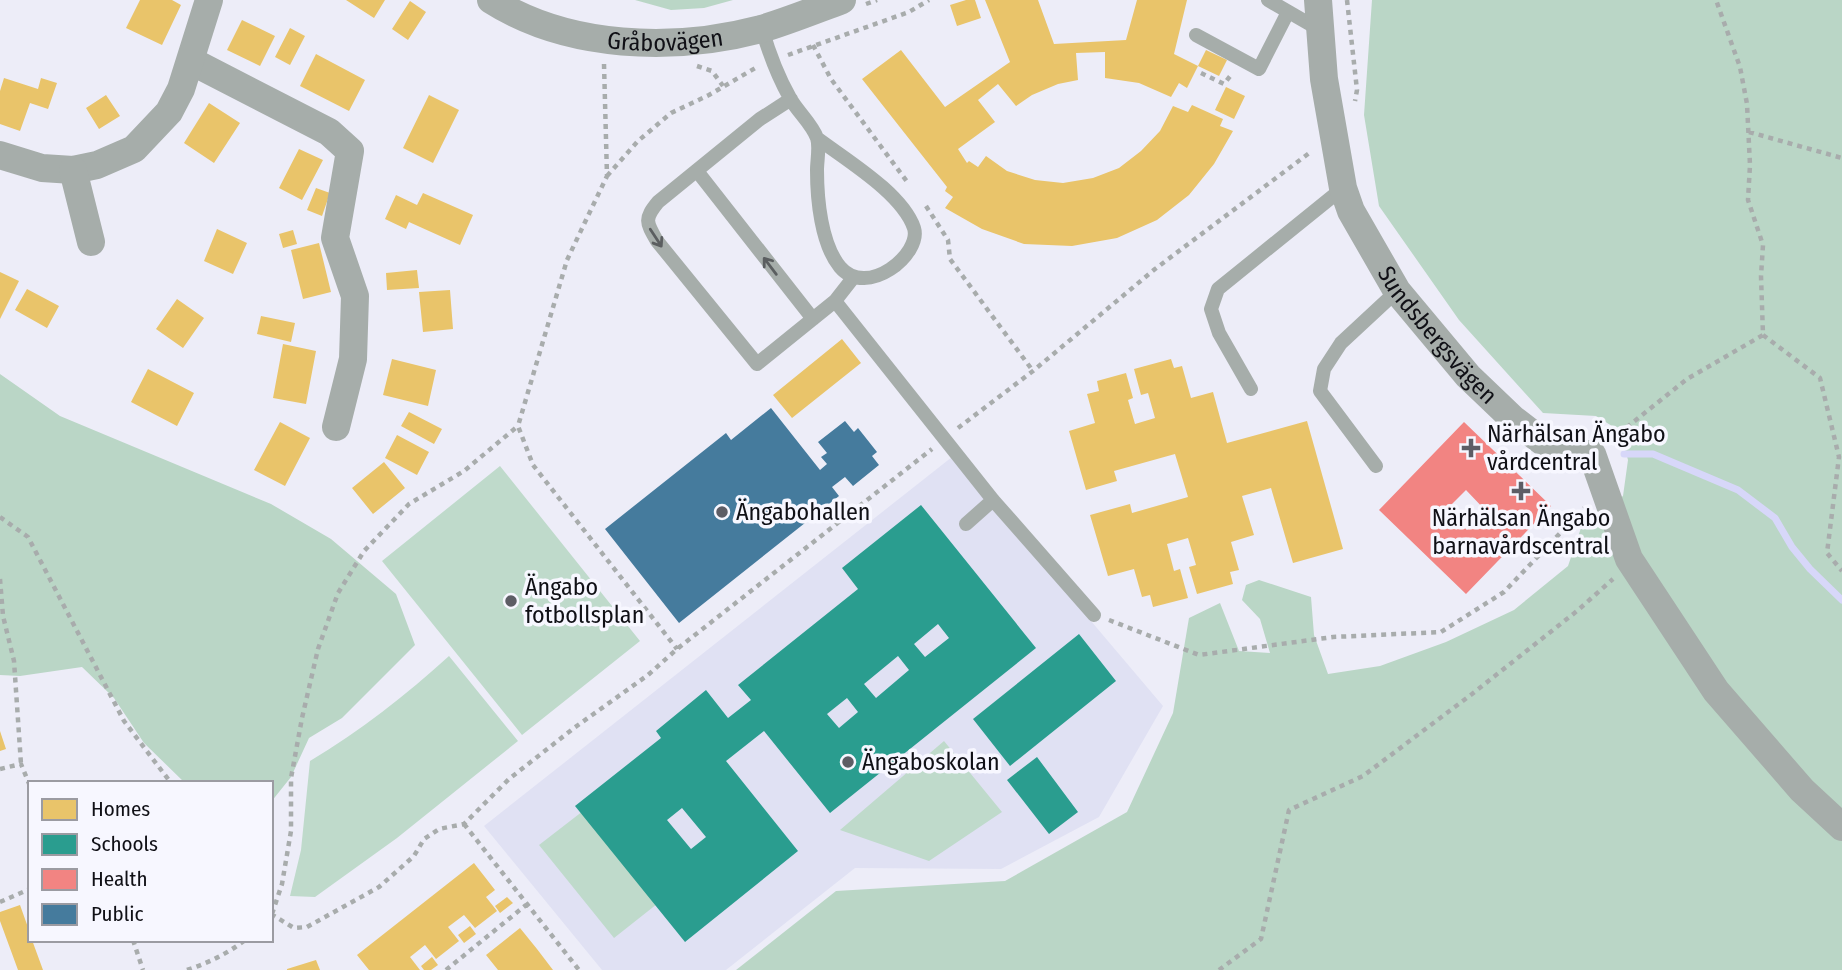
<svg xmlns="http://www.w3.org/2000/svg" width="1842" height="970" font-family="'Fira Sans Condensed',sans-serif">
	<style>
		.built { fill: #e0e1f3 }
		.green { fill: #bfdacb }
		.forest { fill: #bad6c6 }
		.homes { fill: #e9c46a }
		.schools { fill: #2a9d8f; fill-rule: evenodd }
		.health { fill: #f28482; fill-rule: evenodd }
		.public { fill: #457b9d }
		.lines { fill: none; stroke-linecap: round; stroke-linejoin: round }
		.stream { stroke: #d7d7f9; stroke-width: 7 }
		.path { stroke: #a8acac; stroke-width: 4.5; stroke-dasharray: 5 5; stroke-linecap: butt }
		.service { stroke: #a6adaa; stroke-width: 14 }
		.minor { stroke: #a6adaa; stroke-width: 28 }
		.oneway { stroke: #5b5e60 }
		.poi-dot { fill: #5d5d65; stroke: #f7f7ff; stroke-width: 2.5 }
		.labels { text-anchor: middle; stroke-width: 7; stroke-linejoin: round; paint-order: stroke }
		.street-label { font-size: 24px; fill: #101016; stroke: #f7f7ff }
		.poi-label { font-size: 24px; fill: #101016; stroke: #f7f7ff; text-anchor: start }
	</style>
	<rect width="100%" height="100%" fill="#ededf8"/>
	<path class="built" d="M952,457L1163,706L1099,817L1001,869L855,868L726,970H602L484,826Z"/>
	<path class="green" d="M500,466L640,641L522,735L382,561Z
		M449,656L518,741L397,838L315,897L290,896L301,850L310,761C360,731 406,695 449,656Z
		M944,741L1002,812L929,861L840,830Z
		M583,811L657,904L614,938L539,845Z"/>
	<path class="forest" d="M635,0H733L704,8L671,10Z
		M1372,0H1842V970H736L836,891L1005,881L1127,812L1173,713L1189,618L1220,603L1239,651L1270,653L1260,619L1242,600L1246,585L1259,580L1311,597L1314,635L1328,674L1380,666L1446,642L1514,610L1568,566L1582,525L1623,496L1628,460L1620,431L1596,416L1543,413L1459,320L1379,206L1364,115Z
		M0,374L60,416L271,504L331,539L396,594L415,645L342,718L309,738L291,777L271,802V783H185L144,743L114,698L82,667L20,676L0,675Z"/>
	<path class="homes" d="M140,0H172L181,5L162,45L126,28Z
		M346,0H385L374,18Z
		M966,0H975L981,18L957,26L950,5Z
		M985,0H1038L1054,44L1126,40L1137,0H1187L1174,54L1198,66L1206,50L1227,60L1219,76L1198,66L1187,88L1179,83L1171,97L1139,83L1105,78V52L1076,53L1078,80L1058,84L1032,95L1016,106L998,84L978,100L995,122L958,149L967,163L969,161L978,167L986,156L1007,171L1035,180L1063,183L1093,178L1119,168L1141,151L1160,131L1173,106L1188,112L1192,105L1223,119L1220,126L1233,131L1214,164L1189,195L1157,220L1117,238L1072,246L1024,244L982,229L945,208L953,197L945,191L947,187L862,79L901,50L945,107L1010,62Z
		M410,1L426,12L408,40L392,29Z
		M242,20L275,36L260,66L227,50Z
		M290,28L305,36L290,65L275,57Z
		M316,54L365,80L349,111L300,86Z
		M4,78L38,89L41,78L57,83L48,109L30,103L20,131L0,124V91Z
		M1226,87L1245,96L1234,119L1215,110Z
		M106,95L120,116L99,129L86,108Z
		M429,95L459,110L433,163L403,148Z
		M209,103L240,123L214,163L184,143Z
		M299,149L323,160L302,200L279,188Z
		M316,188L330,193L322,216L307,210Z
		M423,193L473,215L460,245L409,222L406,229L385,219L396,195L417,205Z
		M217,229L247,243L233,274L204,261Z
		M293,230L297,244L283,248L279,234Z
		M319,243L331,292L303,299L291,250Z
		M417,270L419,288L387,290L386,273Z
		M0,272L19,281L0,319Z
		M27,289L59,306L47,328L15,310Z
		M450,290L453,329L423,332L419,292Z
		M177,299L204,318L183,348L156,329Z
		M261,316L295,323L291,342L257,334Z
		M842,339L861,363L792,418L773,395Z
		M283,344L316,351L306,404L273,398Z
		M392,359L436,370L428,406L383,395Z
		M1171,359L1174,368L1182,366L1191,398L1213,392L1227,443L1307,421L1343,549L1293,563L1271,488L1242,496L1254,535L1231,542L1239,570L1230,572L1233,584L1197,594L1189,567L1196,565L1188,538L1167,544L1174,571L1180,569L1188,598L1153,607L1150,595L1142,597L1134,569L1108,576L1090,515L1130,504L1132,513L1188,497L1175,454L1114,471L1117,481L1086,490L1069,431L1095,423L1087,394L1099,391L1097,381L1126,373L1133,398L1128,400L1135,424L1155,418L1148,393L1141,395L1134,369Z
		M148,369L194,393L177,426L131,402Z
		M409,412L442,429L434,444L401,426Z
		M280,422L310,438L285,486L254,470Z
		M397,435L429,452L417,475L385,458Z
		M384,462L405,488L373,514L352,488Z
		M0,731L6,749L0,751Z
		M474,863L495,890L486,897L497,911L475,928L464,915L448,927L459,941L436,959L425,945L410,957L420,970H369L357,955Z
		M507,897L513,903L500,913L495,906Z
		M20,905L30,933V940H32L43,970H18L0,921V912Z
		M470,926L476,934L464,943L458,935Z
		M520,928L537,949L553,970H498L486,955Z
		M432,957L438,965L431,970H424L421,966Z
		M316,960L320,970H287V969Z"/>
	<path class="schools" d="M921,505L1036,648L830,813L764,731L726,761L798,851L685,942L575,806L661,738L656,731L706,690L728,718L751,700L738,685L858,589L842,568ZM938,624L949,638L925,657L914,644ZM898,656L909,670L876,698L864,684ZM847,698L858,712L839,728L827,714ZM682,808L706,837L691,849L667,820Z
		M1079,634L1116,681L1010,766L973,719Z
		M1037,757L1078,812L1049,834L1007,780Z"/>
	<path class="health" d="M1464,422L1551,506L1466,594L1379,510ZM1466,490L1486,511L1467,530L1446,510Z"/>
	<path class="public" d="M771,408L820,470L827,464L821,457L827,453L818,442L845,421L854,432L858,428L877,452L872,456L879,465L853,486L845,477L832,487L839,496L679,623L605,529L726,433L731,440Z"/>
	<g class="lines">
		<path class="stream" d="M1624,454H1653L1738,490L1775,518L1792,547L1810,569L1842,600"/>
		<path class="path" d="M1347,0L1357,90L1355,101
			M866,4L877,0
			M813,45L831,79L908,183
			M788,55L909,12L929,0
			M604,64L607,176L567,260L518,426L533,465L677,649
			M697,66L712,71L723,86
			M1201,73L1224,84L1231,75
			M1749,132L1842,158
			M607,176L638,141L671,113L709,95L757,67
			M926,206L948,240L950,259L1033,371
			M1763,335L1820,378L1839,457L1827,553L1842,571
			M958,428L1033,371L1155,269L1312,151
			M1611,440L1687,379L1763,335L1761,276L1763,245L1748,200L1750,165L1747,104L1740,67L1716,0
			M0,517L28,537L124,721L171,783
			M0,579L3,616L14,661L21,764
			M1109,620L1199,655L1333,637L1441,632L1504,592L1584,508
			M0,769L21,764L30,786
			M464,824L579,970
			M0,902L30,889
			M271,914L294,928L307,927L379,887L414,856L424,839L439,829L464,824L509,779L574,728L648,675L677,649L932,449
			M272,914L282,884L291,831V778L302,718L318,649L338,593L364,551L409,504L464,471L518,426
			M133,940L143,970
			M187,970C208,963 227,954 245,940
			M446,970L526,905
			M1219,970L1261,939L1289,810L1363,776L1472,694L1577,611L1613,579"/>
		<path class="service" d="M1268,0L1320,30
			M762,29C769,53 777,75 790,98C797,111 812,124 817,138C820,146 817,161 817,170C817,199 821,244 840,267C867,299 922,254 914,228C902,193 846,160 817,138
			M1196,35L1259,69L1288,12
			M791,99L760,119L658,202C644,219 646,222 657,241L757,364L835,301L853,278
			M697,171L813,319
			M835,301L993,500L1094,615
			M1251,389L1219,333L1211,309L1218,289L1343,188
			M1376,466L1320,391L1324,369L1341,343L1397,291
			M966,524L993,500"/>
		<g class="minor">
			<path id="s1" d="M491,0C568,49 674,52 761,29C788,21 815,10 842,0"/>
			<path id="s2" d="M1318,0L1324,79L1343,188L1351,211L1397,291L1468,376L1513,419L1543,442L1566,454H1592L1629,559L1716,691L1802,790L1842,827"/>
			<path d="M191,61L329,132L350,151L335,238L355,296L353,359L336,427"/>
			<path d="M0,155L42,168L73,170L97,165L134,149L169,112L181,89L209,0"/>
			<path d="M73,170L91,242"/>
		</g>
	</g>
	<defs><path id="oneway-shaft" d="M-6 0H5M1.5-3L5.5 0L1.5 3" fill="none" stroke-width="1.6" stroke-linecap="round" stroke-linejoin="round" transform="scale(1.75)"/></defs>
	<g class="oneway">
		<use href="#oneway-shaft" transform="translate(656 238) rotate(57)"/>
		<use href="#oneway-shaft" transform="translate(770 266) rotate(-127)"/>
	</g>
	<g class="poi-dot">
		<path d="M1467.5 437.5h7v7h7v7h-7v7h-7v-7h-7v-7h7z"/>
		<path d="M1517.5 480.5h7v7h7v7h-7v7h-7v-7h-7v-7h7z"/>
		<circle cx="722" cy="512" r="7"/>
		<circle cx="511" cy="601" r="7"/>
		<circle cx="848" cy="762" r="7"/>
	</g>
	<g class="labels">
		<g class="street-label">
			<text dy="8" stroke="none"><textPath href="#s1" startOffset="182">Gråbovägen</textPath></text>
			<text dy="8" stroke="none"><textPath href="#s2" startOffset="366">Sundsbergsvägen</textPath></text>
		</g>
		<g class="poi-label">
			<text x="1487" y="442">Närhälsan Ängabo<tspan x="1487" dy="28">vårdcentral</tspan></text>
			<text x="736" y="520">Ängabohallen</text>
			<text x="1521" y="526" text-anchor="middle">Närhälsan Ängabo<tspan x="1521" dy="28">barnavårdscentral</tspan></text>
			<text x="525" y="595">Ängabo<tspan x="525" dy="28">fotbollsplan</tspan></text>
			<text x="862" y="770">Ängaboskolan</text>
		</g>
	</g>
	<rect x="28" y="781" width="245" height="161" fill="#f7f7ff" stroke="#9b9ba2" stroke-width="2"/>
	<rect x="42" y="799" width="35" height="21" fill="#e9c46a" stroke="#9b9ba2" stroke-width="2"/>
	<text x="91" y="816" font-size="21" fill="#101016">Homes</text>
	<rect x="42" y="834" width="35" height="21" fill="#2a9d8f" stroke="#9b9ba2" stroke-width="2"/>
	<text x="91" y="851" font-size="21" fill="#101016">Schools</text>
	<rect x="42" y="869" width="35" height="21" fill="#f28482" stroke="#9b9ba2" stroke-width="2"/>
	<text x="91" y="886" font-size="21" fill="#101016">Health</text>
	<rect x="42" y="904" width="35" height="21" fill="#457b9d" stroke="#9b9ba2" stroke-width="2"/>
	<text x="91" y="921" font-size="21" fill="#101016">Public</text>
</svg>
